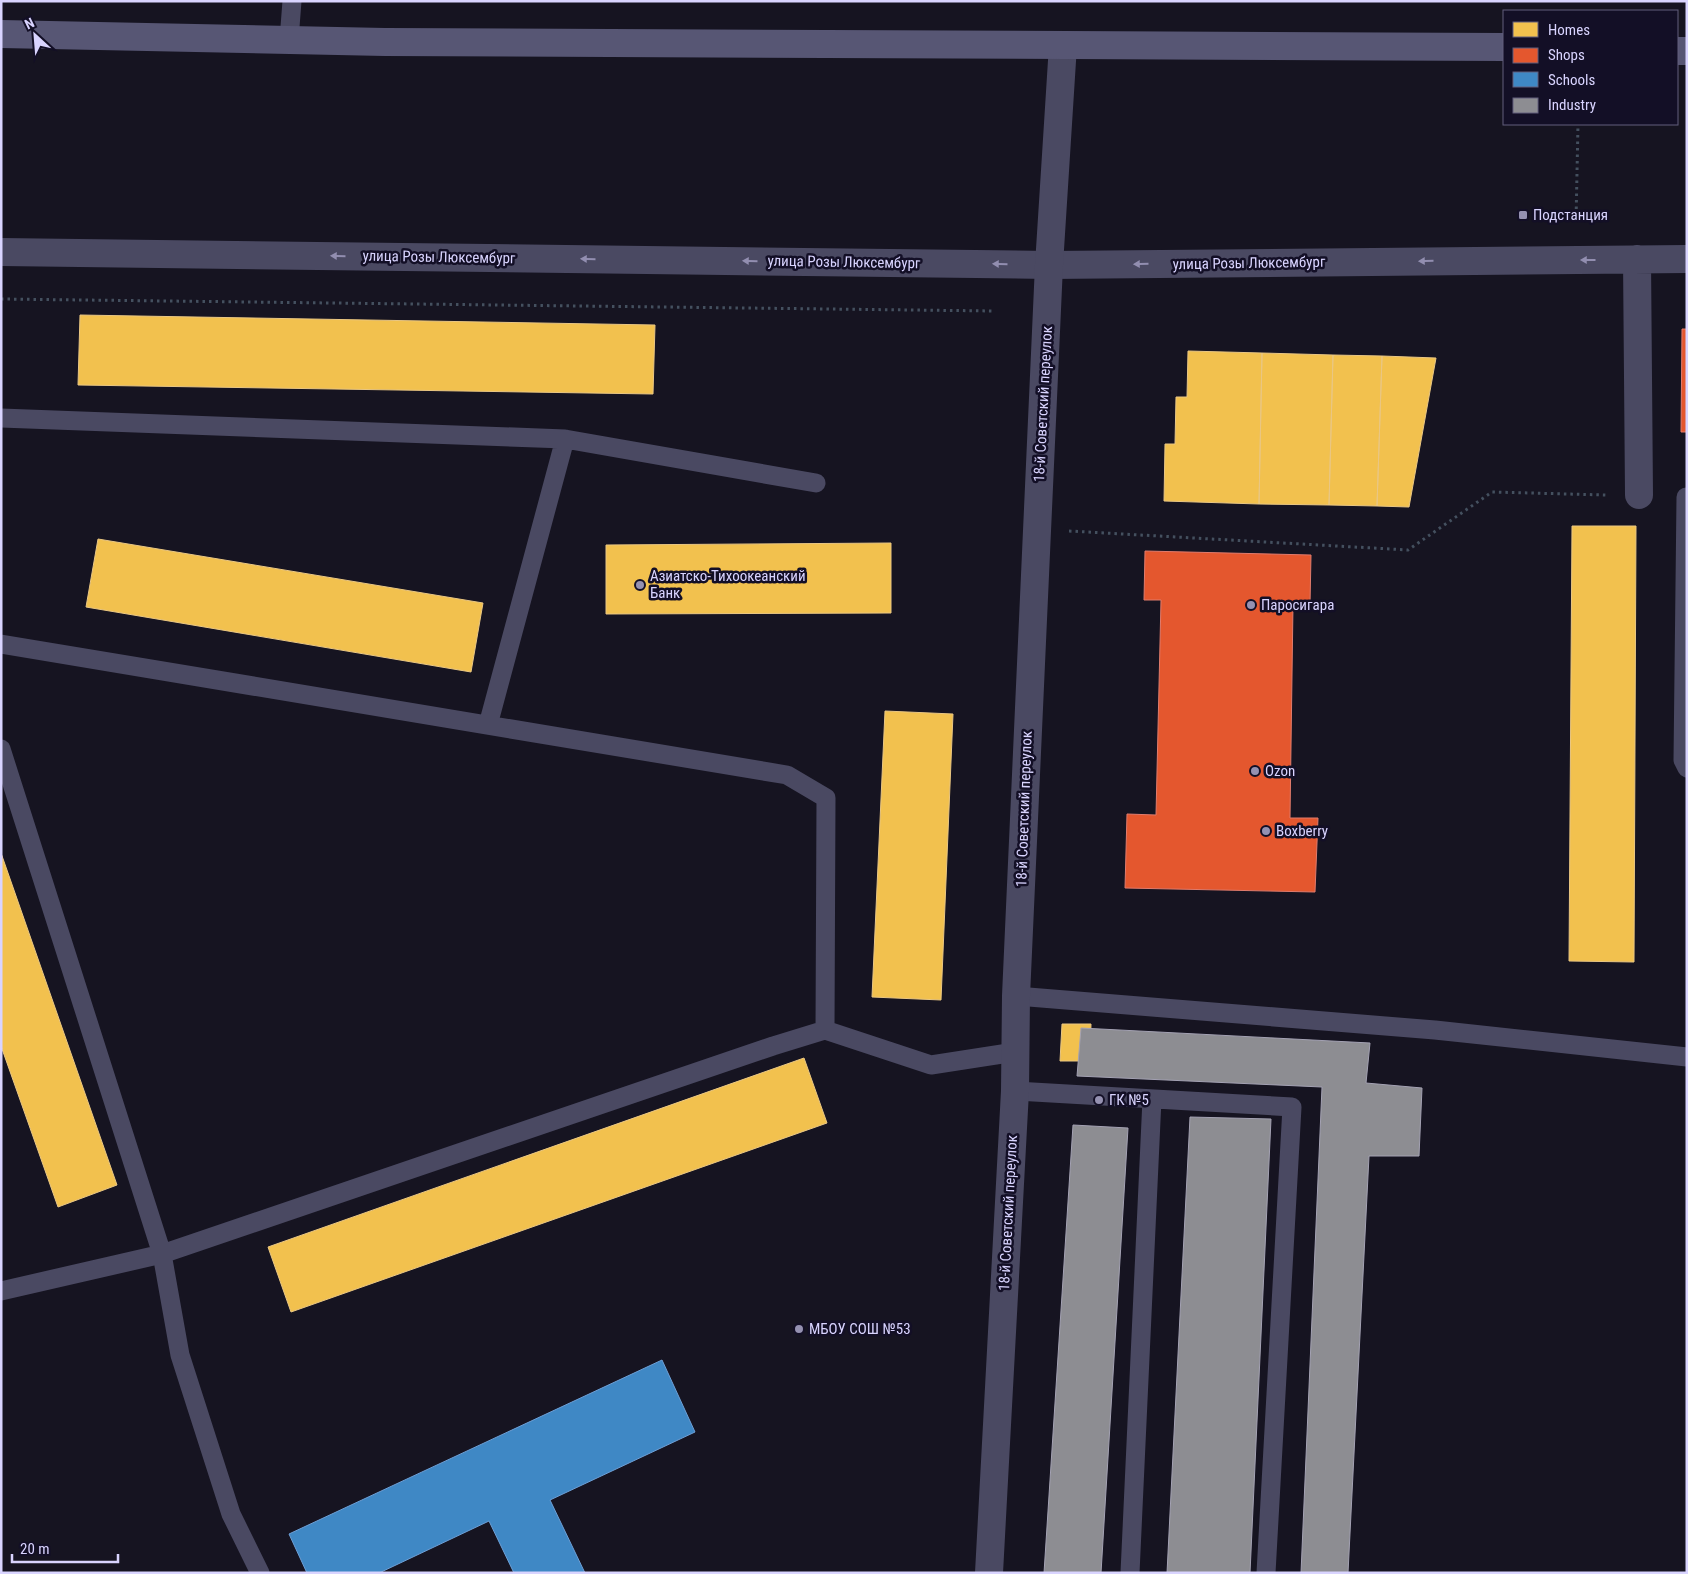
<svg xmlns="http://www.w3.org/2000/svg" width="1688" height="1574" font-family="'Roboto Condensed',sans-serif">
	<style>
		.homes { fill: #f2c14e; stroke: #eac783 }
		.shops { fill: #e4572e; stroke: #e17c6d }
		.schools { fill: #3f88c5; stroke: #6d9fd6 }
		.industry { fill: #8d8d92; stroke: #a4a2b3 }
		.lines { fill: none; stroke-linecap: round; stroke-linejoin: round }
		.path { stroke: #44505f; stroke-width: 3; stroke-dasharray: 2.5 4; stroke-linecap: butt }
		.service { stroke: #4a4962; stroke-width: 19 }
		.minor { stroke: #4a4962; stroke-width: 28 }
		.tertiary { stroke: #4a4962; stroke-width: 28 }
		.secondary { stroke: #575674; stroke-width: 28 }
		.oneway { fill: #928eb0 }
		.poi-dot { fill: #9591b1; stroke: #130f26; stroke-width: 2 }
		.labels { text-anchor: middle; stroke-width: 5; stroke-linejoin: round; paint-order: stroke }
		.poi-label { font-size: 15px; fill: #d9d4ff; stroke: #130f26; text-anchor: start }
		.street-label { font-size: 15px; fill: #d9d4ff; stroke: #130f26 }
	</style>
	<rect width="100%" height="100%" fill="#161421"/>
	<path class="homes" d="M80,315L655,325L653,394L78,385Z
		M1188,351L1262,353L1259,504L1164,501L1165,444H1175L1176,397H1187Z
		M1262,353L1333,355L1329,505L1259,504Z
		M1333,355L1382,356L1377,506L1329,505Z
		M1382,356L1436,358L1409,507L1377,506Z
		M1572,526H1636L1634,962L1569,961Z
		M98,539L483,603L471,672L86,607Z
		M891,543V613L606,614V545Z
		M885,711L953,714L941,1000L872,997Z
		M1,853L117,1185L58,1207L1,1046Z
		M1062,1024H1091L1090,1061H1060Z
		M804,1058L827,1123L291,1312L268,1247Z"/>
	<path class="shops" d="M1682,329H1687V432H1681Z
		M1145,551L1311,555L1310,604H1293L1290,818H1318L1315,892L1125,888L1127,814L1156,815L1161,600H1144Z"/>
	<path class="schools" d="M662,1360L695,1432L550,1500L585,1573H514L489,1521L379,1573H307L289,1534Z"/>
	<path class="industry" d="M1081,1028L1370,1043L1366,1083L1422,1088L1419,1156H1369L1348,1573H1301L1322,1087L1077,1076Z
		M1190,1117L1271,1119L1250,1573H1167Z
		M1073,1125L1128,1128L1101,1573H1044Z"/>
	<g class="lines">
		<path class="path" d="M1576,222L1578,124
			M1,299L994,311
			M1069,531L1408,550L1492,492L1606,495"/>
		<path class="service" d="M289,40L292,1
			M1,418L565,439L816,483
			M1686,497L1683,760L1687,768
			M1,644L787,775L826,798L825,1030
			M488,725L565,439
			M1,749L162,1254L180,1355L231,1514L260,1573
			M1016,996L1435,1030L1687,1057
			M1015,1091L1292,1107L1266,1573
			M1,1291L162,1254L773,1046L825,1030L931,1065L1015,1052
			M1130,1573L1152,1099"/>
		<path class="minor" d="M1,252L1049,265L1687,259
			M1637,259L1639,495"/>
		<path class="tertiary" d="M989,1573L1015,1091L1016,996L1049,265L1063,45"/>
		<path class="secondary" d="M1,34L385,42L1504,47
			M1677,51H1687"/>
	</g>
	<defs><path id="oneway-solid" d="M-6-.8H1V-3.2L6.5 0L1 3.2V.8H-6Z" transform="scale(1.25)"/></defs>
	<g class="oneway">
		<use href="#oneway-solid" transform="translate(338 256) rotate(-179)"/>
		<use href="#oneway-solid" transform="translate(588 259) rotate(-179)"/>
		<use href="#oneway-solid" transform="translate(1588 260) rotate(180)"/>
		<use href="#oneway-solid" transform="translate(750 261) rotate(-179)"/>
		<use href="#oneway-solid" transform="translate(1426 261) rotate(179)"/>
		<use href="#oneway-solid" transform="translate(1000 264) rotate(-179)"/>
		<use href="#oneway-solid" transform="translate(1141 264) rotate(179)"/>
	</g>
	<g class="poi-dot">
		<rect x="1518" y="210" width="10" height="10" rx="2.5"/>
		<circle cx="640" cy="585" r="5"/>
		<circle cx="1251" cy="605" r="5"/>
		<circle cx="1255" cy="771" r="5"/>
		<circle cx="1266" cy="831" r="5"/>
		<circle cx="1099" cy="1100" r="5"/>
		<circle cx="799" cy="1329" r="5"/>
	</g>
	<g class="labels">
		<g class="poi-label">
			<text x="1533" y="220">Подстанция</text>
			<text x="650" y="581">Азиатско-Тихоокеанский<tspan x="650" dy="17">Банк</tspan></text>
			<text x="1261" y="610">Паросигара</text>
			<text x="1265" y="776">Ozon</text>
			<text x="1276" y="836">Boxberry</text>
			<text x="1109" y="1105">ГК №5</text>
			<text x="809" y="1334">МБОУ СОШ №53</text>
		</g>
		<g class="street-label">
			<text transform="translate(439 257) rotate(1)" y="5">улица Розы Люксембург</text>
			<text transform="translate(844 262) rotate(1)" y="5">улица Розы Люксембург</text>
			<text transform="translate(1249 263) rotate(-1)" y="5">улица Розы Люксембург</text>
			<text transform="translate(1043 404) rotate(-87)" y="5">18-й Советский переулок</text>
			<text transform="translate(1024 809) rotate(-88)" y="5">18-й Советский переулок</text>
			<text transform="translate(1008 1213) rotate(-87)" y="5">18-й Советский переулок</text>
		</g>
	</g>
	<rect width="1688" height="1574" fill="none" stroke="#d9d4ff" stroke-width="5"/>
	<rect x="1503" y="10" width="175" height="115" fill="#130f26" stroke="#625e7d"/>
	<rect x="1513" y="22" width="25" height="15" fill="#f2c14e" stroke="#625e7d"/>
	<text x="1548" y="35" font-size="15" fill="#d9d4ff">Homes</text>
	<rect x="1513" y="48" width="25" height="15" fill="#e4572e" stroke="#625e7d"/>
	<text x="1548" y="60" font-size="15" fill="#d9d4ff">Shops</text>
	<rect x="1513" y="72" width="25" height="15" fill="#3f88c5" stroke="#625e7d"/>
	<text x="1548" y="85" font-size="15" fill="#d9d4ff">Schools</text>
	<rect x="1513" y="98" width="25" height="15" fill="#8d8d92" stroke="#625e7d"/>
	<text x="1548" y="110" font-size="15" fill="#d9d4ff">Industry</text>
	<g transform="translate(35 35) rotate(334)" stroke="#130f26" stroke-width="4" paint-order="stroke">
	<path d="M0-4L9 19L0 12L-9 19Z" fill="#d9d4ff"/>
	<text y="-8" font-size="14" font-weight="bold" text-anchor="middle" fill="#d9d4ff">N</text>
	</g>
	<path d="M12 1554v8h106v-8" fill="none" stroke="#d9d4ff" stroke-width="2.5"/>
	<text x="20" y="1554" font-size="15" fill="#d9d4ff" stroke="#130f26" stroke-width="4" paint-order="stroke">20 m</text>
</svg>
